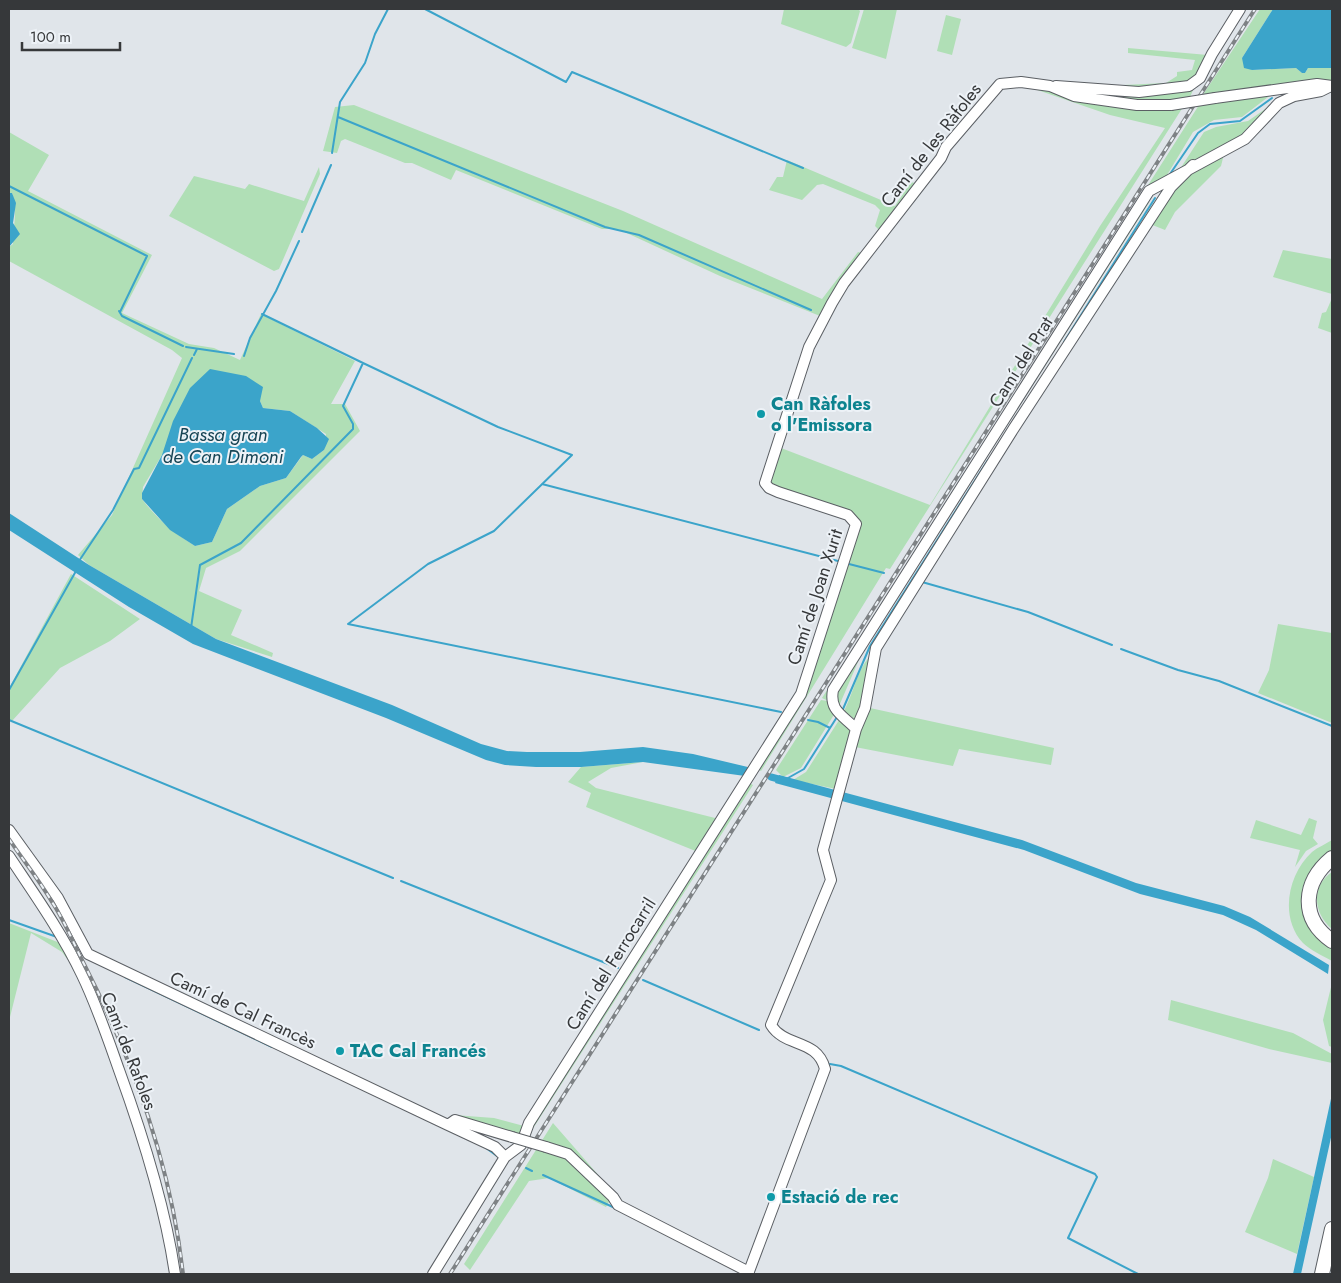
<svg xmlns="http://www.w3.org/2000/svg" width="1341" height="1283" font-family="Jost,sans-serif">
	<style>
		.green { fill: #b0dfb6; fill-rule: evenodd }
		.water { fill: #3ba4ca }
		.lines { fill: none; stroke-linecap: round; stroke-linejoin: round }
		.stream { stroke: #3ba4ca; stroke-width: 2 }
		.canal { stroke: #3ba4ca; stroke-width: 7 }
		.minor-casing { stroke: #5b5f64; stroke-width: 12 }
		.highway-casing { stroke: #5b5f64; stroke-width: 16 }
		.minor { stroke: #fff; stroke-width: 10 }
		.highway { stroke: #fff; stroke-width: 14 }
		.rail-casing { stroke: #7e8285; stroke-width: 4 }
		.rail { stroke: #edf2f7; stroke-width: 2; stroke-dasharray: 5.5; stroke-linecap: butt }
		.minor-bridge-casing { stroke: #5b5f64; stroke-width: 12; stroke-linecap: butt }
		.minor-bridge { stroke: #fff; stroke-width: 10 }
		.culture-dot { fill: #0f9aa8; stroke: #edf2f7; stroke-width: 2 }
		.labels { text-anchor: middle; stroke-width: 4; stroke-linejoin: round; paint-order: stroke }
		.street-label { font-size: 18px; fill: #36383a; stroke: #edf2f7 }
		.culture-label { font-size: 18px; font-weight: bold; fill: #0d838f; stroke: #edf2f7; text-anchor: start }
		.water-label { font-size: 19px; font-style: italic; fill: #174454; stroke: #edf2f7 }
	</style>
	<rect width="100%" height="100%" fill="#e0e5ea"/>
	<path class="green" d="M784,9H858L860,11L851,43L846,47L781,24Z
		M864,9H897L886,59L852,48Z
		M1260,9H1273L1242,58L1252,70L1296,68L1302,73H1305L1308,68H1332V81L1202,96Z
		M946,15L961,19L952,55L937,51Z
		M1128,48L1208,55L1193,81L1188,83L1117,89L1123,85L1166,83L1177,76V72L1192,70L1195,60L1128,53Z
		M1023,85C1075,95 1129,118 1183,107L890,569L886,568L761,771L757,769L804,693L859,524L854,513L771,487L768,477L781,448L930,505L1100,226L1165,128L1110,115Z
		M1194,88L1190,97L1157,103H1134L1077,92Z
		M1276,91L1242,117L1214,120L1193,132L1164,180L1140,211L1150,201L861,655L839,706L822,698L1199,105Z
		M354,105L623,211L822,299L858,252L862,253L820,316L720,276L618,229H602L456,170L451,180L412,163H405L345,139L341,141L337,153L323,151L335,107Z
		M1271,105L1254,129L1178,172L1204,132L1216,127L1248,121Z
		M9,132L49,155L28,191L152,255L122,313L189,344L214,348L240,360L261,314L355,361L331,404H345L360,431L240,551L206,568L199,591L242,610L231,635L273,653L272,657L216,639L89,565L78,555L112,515L182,358L172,350L9,261V247L13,244C13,228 18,209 12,193H9ZM260,401L263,408L290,411L326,434L324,450L312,459L303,455L286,478L260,486L227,509L212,542L195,546C174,533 157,519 142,499L143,487L162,455Z
		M1224,154L1221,166L1175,212L1165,230L1150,224L1173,188L1187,175Z
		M787,160L895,206L910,182L915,183L879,230L875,226L880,210L875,205L823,184L817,185L802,200L769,190L777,177H783Z
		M319,167L320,174L279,269L274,271L169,216L194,176L245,189L249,184L304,201Z
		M1283,250L1332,259V294L1273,277Z
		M1332,298V333L1318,328L1322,313L1326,312Z
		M71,574L140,619L110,641L60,668L12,721L9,720V688Z
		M1278,624L1332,633V723L1258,693L1269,670Z
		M869,657L862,706L856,720L844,711C853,694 857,671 869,657Z
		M821,700L828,701L835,713L801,768L783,777L776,770Z
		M870,708L1054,748L1051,765L959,749L953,766L855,747Z
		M841,717L852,731L836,789L793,780L806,772Z
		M643,762L611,768L588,782L596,788L719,819L698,852L586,807L591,793L568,782L581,767Z
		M748,782L753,785L532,1130L533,1121Z
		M1309,818L1317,821L1313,838L1318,844L1306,851L1295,867L1300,850L1250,838L1256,820L1301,835Z
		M1332,840V851C1325,857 1317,862 1311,870C1292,897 1303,933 1332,946V961C1323,956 1310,950 1303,943C1279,917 1288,874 1312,852C1318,847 1326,844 1332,840Z
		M1332,872V929C1314,914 1310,887 1332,872Z
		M9,923L60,943L76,971L62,952L31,933L9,1021Z
		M1332,983V1047L1329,1046L1323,1020Z
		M1171,1000L1293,1033L1332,1054V1063L1269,1049L1168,1020Z
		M454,1115L494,1118L524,1126L523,1137Z
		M553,1123L614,1193L606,1207L549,1178L529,1181L470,1270L464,1264Z
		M1273,1159L1314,1177L1297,1254L1245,1232L1268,1178Z"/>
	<path class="water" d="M1273,9H1332V68H1308L1305,73H1302L1296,68L1252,70L1244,68L1242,58Z
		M9,193H12L16,203L13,223L20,234L9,247Z
		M210,369L246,376L263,387L260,401L263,408L290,411L317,428L329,439L324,450L312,459L303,455L301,457L286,478L260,486L227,509L212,542L195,546L170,530L142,499V493L162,455L173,421L190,388Z
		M9,513L89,565L216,639L392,705L481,744L507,751L527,752H580L643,747L693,754L752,768L745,776L643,762L581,767H536L505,765L486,760L386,718L193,644L129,607L9,530Z
		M779,775L1022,840L1136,883L1224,906L1250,917L1329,965L1328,974L1256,930L1223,915L1140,894L1024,850L775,783Z
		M1332,1094V1133L1301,1274H1293Z"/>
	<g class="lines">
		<path class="stream" d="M425,9L566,82L572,72L803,168
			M338,117L605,227L639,235L811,310
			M332,153L340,102L365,63L375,34L388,9
			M1170,174L1198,133L1210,124L1240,121L1272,98
			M9,186L147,256L120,312
			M302,232L331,165
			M119,311L122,316L183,346
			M262,314L363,363
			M1064,342L1155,198
			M186,347L234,354
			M194,355L197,349
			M244,356L250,338L276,291L299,241
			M542,484L838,561
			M79,561L113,510L134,469L139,468L192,358
			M849,564L884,573
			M922,582L1028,612L1112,645
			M191,628L200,565L241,543L353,429V424L343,406L363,363L498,427L572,455L494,531L428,564L348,624L781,712
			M1121,649L1178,670L1219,681L1332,726
			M9,690L76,571
			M843,709L870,646L988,460
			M9,720L393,878
			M808,720L818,722L830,728
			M788,778L804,769L837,717
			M401,881L618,968
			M9,920L57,937
			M125,977L272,1047
			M643,980L759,1030
			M830,1064L841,1066L1095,1174L1097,1177L1068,1238L1138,1274
			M486,1148L497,1156
			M526,1168L532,1171
			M543,1175L615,1208"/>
		<path class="canal" d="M771,777L786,781"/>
		<defs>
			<path id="minor" d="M1056,86L1139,92L1189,86L1200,78L1212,54L1240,9
				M1215,98L1317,84L1332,86
				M856,729C843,715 829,711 833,690L1149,191L1245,139L1279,103L1294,96L1321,91L1331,86
				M9,830L58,898L88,954L448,1125L455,1120L512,1137
				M9,856C35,895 62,933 82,975C97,1006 108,1039 119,1070C143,1136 165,1205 175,1274
				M448,1125L495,1147L505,1157
				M546,1147L568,1154L613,1197L618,1205L749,1272
				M433,1274L505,1157L521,1145L529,1123L801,694L856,524L848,515L778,492L769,488L765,483L809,347L832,303L844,283L941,158L946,147L1000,84L1021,82L1050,86L1074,96L1137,105H1171
				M748,1274L825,1069C817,1038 785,1048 771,1025L831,880L823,850L856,729L865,708L876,648L1014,428L1171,187L1193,165"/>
			<path id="highway" d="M1332,858C1303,882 1299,918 1332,941
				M1322,1274L1332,1229"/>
		</defs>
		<use href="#minor" class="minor-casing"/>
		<use href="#highway" class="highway-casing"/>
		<use href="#minor" class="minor"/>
		<use href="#highway" class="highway"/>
		<defs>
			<path id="rail" d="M9,839C23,860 39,880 52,902C64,920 73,942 83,962C133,1060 171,1165 183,1274
				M450,1274L1255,9"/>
		</defs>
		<use href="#rail" class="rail-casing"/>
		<use href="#rail" class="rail"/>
		<defs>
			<path id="minor-bridge" d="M1171,105L1215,98
				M512,1137L546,1147"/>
		</defs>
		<use href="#minor-bridge" class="minor-bridge-casing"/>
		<use href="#minor-bridge" class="minor-bridge"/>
	</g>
	<g class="culture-dot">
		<circle cx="761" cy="414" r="5"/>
		<circle cx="340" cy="1051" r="5"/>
		<circle cx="771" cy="1197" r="5"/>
	</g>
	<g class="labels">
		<g class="street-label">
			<text transform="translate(931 145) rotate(-52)" y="6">Camí de les Ràfoles</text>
			<text transform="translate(1021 362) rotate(-58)" y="6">Camí del Prat</text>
			<text transform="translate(815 597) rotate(-72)" y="6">Camí de Joan Xurit</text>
			<text transform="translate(611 964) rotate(-58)" y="6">Camí del Ferrocarril</text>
			<text transform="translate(243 1010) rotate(25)" y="6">Camí de Cal Francès</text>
			<text transform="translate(129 1051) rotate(69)" y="6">Camí de Rafoles</text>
		</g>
		<g class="culture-label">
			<text x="771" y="410">Can Ràfoles<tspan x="771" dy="21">o l'Emissora</tspan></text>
			<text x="350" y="1057">TAC Cal Francés</text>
			<text x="781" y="1203">Estació de rec</text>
		</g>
		<g class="water-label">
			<text x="223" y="441">Bassa gran<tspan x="223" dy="22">de Can Dimoni</tspan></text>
		</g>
	</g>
	<rect width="1341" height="1283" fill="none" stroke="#36383a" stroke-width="20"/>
	<path d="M22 42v8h98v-8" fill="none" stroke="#36383a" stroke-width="2.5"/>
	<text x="30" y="42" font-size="15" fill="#36383a" stroke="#edf2f7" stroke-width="4" paint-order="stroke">100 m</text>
</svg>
